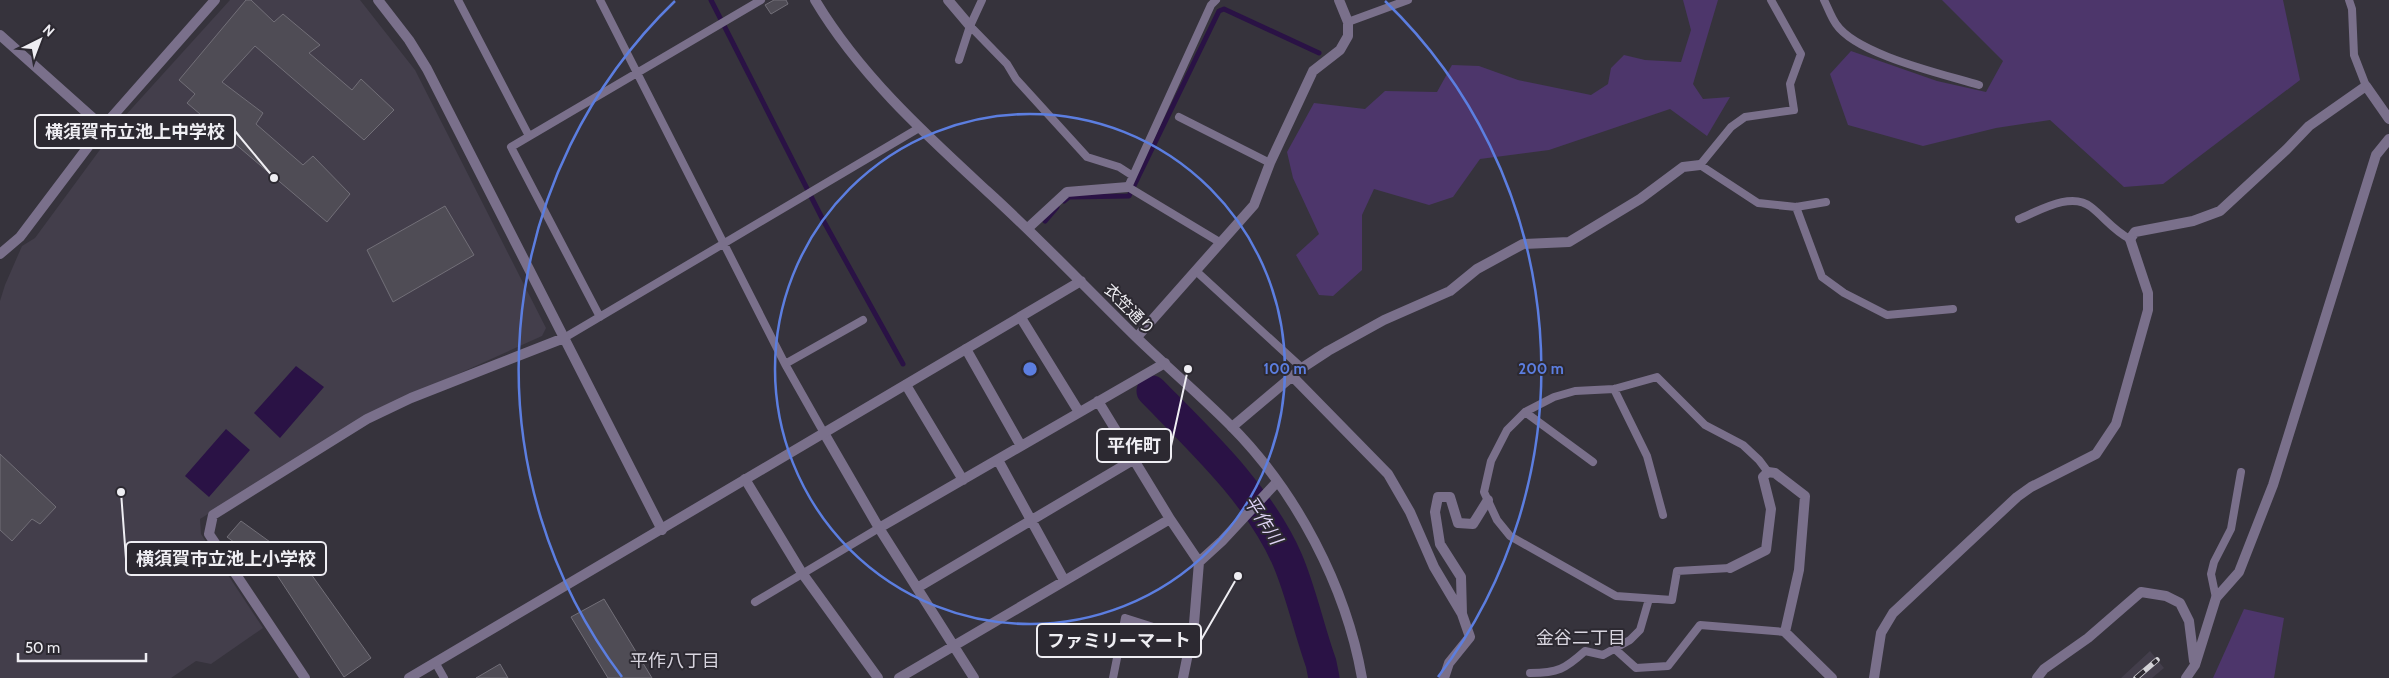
<svg xmlns="http://www.w3.org/2000/svg" width="2389" height="678" font-family="Cabin,'Noto Sans JP',sans-serif">
	<style>
		.built { fill: #433e4b }
		.green { fill: #4d366b }
		.water { fill: #2a1245 }
		.lines { fill: none; stroke-linecap: round; stroke-linejoin: round }
		.stream { stroke: #2a1245; stroke-width: 5 }
		.river { stroke: #2a1245; stroke-width: 31 }
		.building { fill: #4f4c55; stroke: #726f78 }
		.service { stroke: #7a708b; stroke-width: 8 }
		.minor { stroke: #7a708b; stroke-width: 10 }
		.tertiary { stroke: #7a708b; stroke-width: 10 }
		.rail-casing { stroke: #d3d2d7; stroke-width: 5.5 }
		.rail { stroke: #2c2931; stroke-width: 4; stroke-dasharray: 11; stroke-linecap: butt }
		.ring { fill: none; stroke: #5c7ee0; stroke-width: 2.5 }
		.labels { text-anchor: middle; stroke-width: 4; stroke-linejoin: round; paint-order: stroke }
		.street-label { font-size: 16px; fill: #efeef3; stroke: #2c2931 }
		.water-label { font-size: 18px; font-style: italic; fill: #dfd3f5; stroke: #2c2931 }
		.neighbourhood-label { font-size: 18px; fill: #d8d5df; stroke: #2c2931 }
		.centre { fill: #5c7ee0; stroke: #2c2931; stroke-width: 2.5 }
		.ring-label { font-size: 15px; text-anchor: middle; font-weight: bold; fill: #5c7ee0; stroke: #2c2931; stroke-width: 4; stroke-linejoin: round; paint-order: stroke }
		.leader { fill: none; stroke: #efeef3; stroke-width: 2 }
		.callout-dot { fill: #efeef3; stroke: #2c2931; stroke-width: 2 }
		.callout { fill: #2c2931; stroke: #efeef3; stroke-width: 2 }
		.callout-label { font-size: 18px; text-anchor: middle; font-weight: bold; fill: #efeef3 }
	</style>
	<rect width="100%" height="100%" fill="#36333c"/>
	<path class="built" d="M230,0H360L415,70L546,328L542,336L376,411L200,519L201,534L263,628L211,664L196,661L171,678H0V301L5,285L22,246L35,238L124,117Z
		M2150,651L2164,668L2152,678H2121Z"/>
	<path class="green" d="M1683,0H1718L1693,84L1703,99L1730,97L1707,136L1670,109L1549,150L1480,159L1453,197L1429,205L1374,189L1362,215V270L1333,296L1319,295L1296,255L1319,234L1293,178L1287,152L1314,103L1365,109L1385,91L1437,92L1452,65L1479,66L1518,80L1591,95L1608,84L1611,68L1624,55L1645,60L1681,62L1691,30Z
		M1942,0H2283L2300,80L2163,184L2124,187L2050,120L1996,128L1923,146L1848,125L1830,74L1851,51L1937,81L1986,92L2003,61Z
		M2244,609L2284,618L2274,678H2213Z"/>
	<path class="water" d="M296,366L324,387L280,438L254,413Z
		M226,429L250,450L209,497L185,476Z"/>
	<g class="lines">
		<path class="stream" d="M711,0L823,220L903,364
			M1064,201L1069,197L1129,196L1219,11L1224,9L1319,53
			M1045,221L1057,207"/>
		<path class="river" d="M1152,391C1200,440 1259,495 1287,559C1301,591 1309,630 1321,663L1324,678"/>
	</g>
	<path class="building" d="M246,0H251L274,22L283,14L320,45L309,53L352,90L361,79L394,110L364,140L255,46L222,82L263,113L256,124L303,165L313,156L350,194L327,222L187,103L195,94L179,80Z
		M774,0H786L788,4L771,14L765,5Z
		M445,206L474,255L393,302L367,250Z
		M0,454L56,507L40,524L32,519L12,541L0,530Z
		M241,521L277,547L265,565L227,537Z
		M296,553L371,658L344,677L273,569Z
		M604,599L652,678H608L571,617Z
		M500,664L508,678H476Z"/>
	<g class="lines">
		<path class="service" d="M458,0L529,136
			M600,0L785,364L824,433
			M1216,0L1211,5L1128,187L1221,243
			M1771,0L1801,54L1790,84L1794,110L1745,117L1731,127L1700,165L1758,203L1796,207L1826,202
			M1824,0C1828,8 1831,17 1836,24C1857,55 1943,74 1979,85
			M2349,0L2352,9L2354,55L2366,86
			M1348,22L1408,0
			M970,26L1007,64L1016,79L1087,157L1119,167L1133,176
			M959,60L970,26L982,0
			M1179,117L1270,163
			M1796,207L1822,277L1844,293L1887,315L1953,309
			M2019,219C2039,211 2071,191 2091,207C2105,218 2114,231 2130,239
			M1196,271L1302,368
			M600,317L511,147L761,0
			M564,338L919,128
			M785,364L863,320
			M1614,389L1647,456L1663,515
			M1525,412L1593,462
			M1730,568L1677,571L1672,600L1616,596L1510,536L1497,520L1484,492L1491,461L1507,430L1525,412L1554,397L1575,391L1614,389L1657,377L1705,425L1743,445L1759,460L1768,472
			M2216,598L2211,574L2214,562L2231,529L2241,472
			M755,602L879,528
			M1616,650L1636,668L1668,666L1700,625L1785,632
			M435,662L444,678
			M1530,673C1558,673 1565,669 1585,651L1603,655L1630,640L1640,630L1649,599
			M1113,678L1125,618L1191,639"/>
		<path class="minor" d="M378,0L409,40L427,69L662,530
			M948,0L970,26
			M0,35L103,127
			M1028,228L1067,192L1128,187
			M2130,239L2135,232L2193,221L2220,211L2286,150L2309,126L2366,86L2389,119
			M1021,318L1079,412
			M1137,337L1254,205L1270,163L1313,71L1340,50L1348,36V22L1339,0
			M966,349L1021,446
			M1293,377L1388,474L1410,512L1434,567L1462,614
			M906,385L963,480
			M1232,427L1302,368L1328,351L1384,320L1450,291L1477,269L1523,244L1569,242L1640,199L1683,167L1700,165
			M824,433L879,528L974,678
			M998,460L1064,580
			M745,479L802,573L878,678
			M1170,519L1199,562
			M879,528L1165,363
			M1730,568L1766,550L1771,509L1763,477L1768,472L1775,473L1805,496L1799,570L1785,632L1832,678
			M917,588L1133,460
			M305,678L209,534L213,515L367,419L411,398L564,338
			M899,678L1170,519L1098,401
			M1183,678L1194,624L1199,562L1222,541L1277,482
			M1444,678L1449,663L1470,637L1462,614L1461,577L1440,544L1435,512L1438,497H1450L1458,523L1473,524L1488,500
			M2037,678L2044,669L2088,638L2141,592L2166,596L2180,603L2189,621L2194,661
			M2186,678L2195,665L2216,598L2239,572L2273,485L2376,155L2389,139"/>
		<path class="tertiary" d="M815,0C859,74 924,133 987,191C1039,238 1086,288 1136,337C1167,367 1200,395 1230,425C1296,491 1346,586 1362,678
			M0,254L20,237L103,127L215,0
			M409,678L1081,281
			M1874,678L1881,633L1893,613L2017,497L2031,487L2096,454L2116,424L2148,310V293L2130,239"/>
		<defs>
			<path id="rail" d="M2136,678L2157,660"/>
		</defs>
		<use href="#rail" class="rail-casing"/>
		<use href="#rail" class="rail"/>
	</g>
	<g class="ring">
		<circle cx="1030" cy="369" r="255"/>
		<path d="M622 677A511 511 0 0 1 675 1M1385 1A511 511 0 0 1 1438 677"/>
	</g>
	<g class="labels">
		<g class="street-label">
			<text transform="translate(1130 309) rotate(45)" y="6">衣笠通り</text>
		</g>
		<g class="water-label">
			<text transform="translate(1263 520) rotate(57)" y="6">平作川</text>
		</g>
		<g class="neighbourhood-label">
			<text x="1581" y="644">金谷二丁目</text>
			<text x="675" y="667">平作八丁目</text>
		</g>
	</g>
	<circle cx="1030" cy="369" r="8" class="centre"/>
	<g class="ring-label">
		<text x="1285" y="374">100 m</text>
		<text x="1541" y="374">200 m</text>
	</g>
	<path class="leader" d="M274 178L235 131M1188 369L1171 446M121 492L126 559M1238 576L1201 640"/>
	<g class="callout-dot">
		<circle cx="274" cy="178" r="5"/>
		<circle cx="1188" cy="369" r="5"/>
		<circle cx="121" cy="492" r="5"/>
		<circle cx="1238" cy="576" r="5"/>
	</g>
	<g class="callout">
		<rect x="35" y="115" width="200" height="33" rx="5"/>
		<rect x="1097" y="429" width="74" height="33" rx="5"/>
		<rect x="126" y="542" width="200" height="33" rx="5"/>
		<rect x="1037" y="624" width="164" height="33" rx="5"/>
	</g>
	<g class="callout-label">
		<text x="135" y="138">横須賀市立池上中学校</text>
		<text x="1134" y="452">平作町</text>
		<text x="226" y="565">横須賀市立池上小学校</text>
		<text x="1119" y="647">ファミリーマート</text>
	</g>
	<g transform="translate(40 40) rotate(42)" stroke="#2c2931" stroke-width="4" paint-order="stroke">
	<path d="M0-4L9 19L0 12L-9 19Z" fill="#efeef3"/>
	<text y="-8" font-size="14" font-weight="bold" text-anchor="middle" fill="#efeef3">N</text>
	</g>
	<path d="M18 653v8h128v-8" fill="none" stroke="#efeef3" stroke-width="2.5"/>
	<text x="25" y="653" font-size="15" fill="#efeef3" stroke="#2c2931" stroke-width="4" paint-order="stroke">50 m</text>
</svg>
